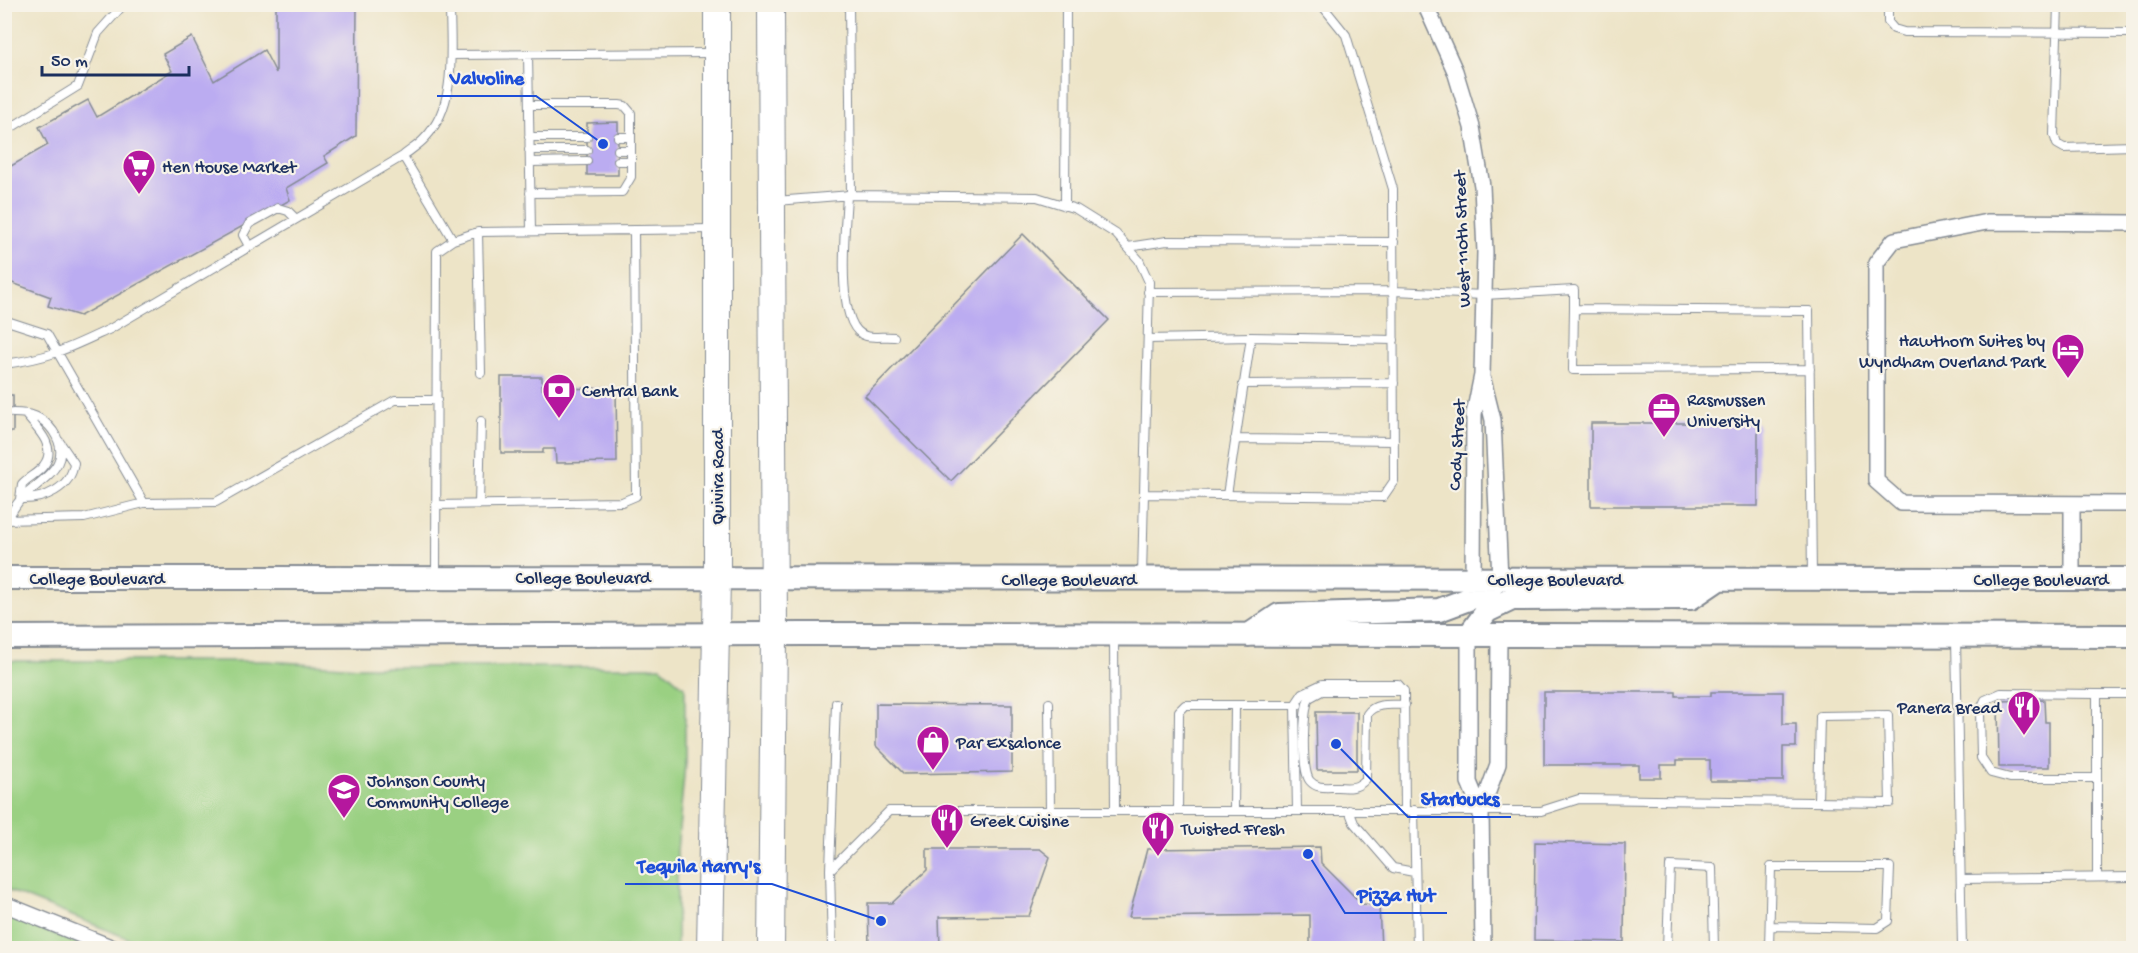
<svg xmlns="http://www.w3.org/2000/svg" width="2138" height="953" font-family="'Gochi Hand',sans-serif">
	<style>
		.green { fill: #9ad082; stroke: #5a8070; stroke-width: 1.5 }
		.building { fill: #bbacf1 }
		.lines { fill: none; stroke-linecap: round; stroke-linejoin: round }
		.service-casing { stroke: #848a92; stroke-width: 10 }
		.minor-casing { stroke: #848a92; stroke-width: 18 }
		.secondary-casing { stroke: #848a92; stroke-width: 26 }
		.primary-casing { stroke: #848a92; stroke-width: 28 }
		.service { stroke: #fff; stroke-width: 8 }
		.minor { stroke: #fff; stroke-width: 15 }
		.secondary { stroke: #fff; stroke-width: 22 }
		.primary { stroke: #fff; stroke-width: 26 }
		.labels { text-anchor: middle; stroke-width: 4.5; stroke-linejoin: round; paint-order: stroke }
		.poi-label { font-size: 18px; fill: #1b2f5e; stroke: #f7f3e8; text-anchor: start }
		.street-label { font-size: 18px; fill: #1b2f5e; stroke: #f7f3e8 }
		.leader { fill: none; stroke: #1d4ed8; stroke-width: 2 }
		.callout-dot { fill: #1d4ed8; stroke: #f7f3e8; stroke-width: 2 }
		.callout-label { font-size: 20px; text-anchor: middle; font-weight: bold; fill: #1d4ed8; stroke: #f7f3e8; stroke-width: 4.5; stroke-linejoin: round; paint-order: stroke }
	</style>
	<rect width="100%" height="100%" fill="#f7f3e8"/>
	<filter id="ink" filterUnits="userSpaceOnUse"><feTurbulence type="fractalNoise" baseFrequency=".0167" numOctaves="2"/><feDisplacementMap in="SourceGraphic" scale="12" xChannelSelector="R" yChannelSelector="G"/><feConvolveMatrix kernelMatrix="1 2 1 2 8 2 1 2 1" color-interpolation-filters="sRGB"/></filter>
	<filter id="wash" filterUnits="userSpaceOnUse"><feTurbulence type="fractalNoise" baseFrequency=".008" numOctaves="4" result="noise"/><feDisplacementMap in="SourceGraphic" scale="24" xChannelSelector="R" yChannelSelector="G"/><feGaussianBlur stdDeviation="1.35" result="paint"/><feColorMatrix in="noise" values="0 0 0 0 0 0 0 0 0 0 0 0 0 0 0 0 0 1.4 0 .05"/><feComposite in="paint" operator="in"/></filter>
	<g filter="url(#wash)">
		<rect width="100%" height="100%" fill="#ede4c7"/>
		<path class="green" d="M4,661H266L359,667H661L685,688V764L677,851V948H152L5,889Z
			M5,914L90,948H5Z"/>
		<g id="blocks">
			<path class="building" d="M276,4H357L356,136L324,156L328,163L286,188L290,200L80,316L48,306L51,297L4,280V170L48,145L39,127L88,100L97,117L172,71L163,54L192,37L214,81L264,50L276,73Z
				M618,122V175H587V123Z
				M1023,234L1109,320L951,481L865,396Z
				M501,377H542V389L616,388L617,462L556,463L555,449H543V453H501Z
				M4,395H13V432H4Z
				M1591,423H1758V506H1591Z
				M1544,692H1676V696H1711V692H1783V724H1796V747H1783V781H1710V760H1677V765H1661V778H1639V765H1544Z
				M2044,700L2045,722H2049V767H1999L1998,701Z
				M876,704L1012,705V772L904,774L876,746Z
				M1316,712H1357V770H1317Z
				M1535,842L1625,844L1624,942L1534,940Z
				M1320,847L1321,863L1362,904L1379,905L1381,948H1310V915L1129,917L1147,849Z
				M927,849H1040L1050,857L1029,916L939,917L940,948H869L868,903H892L927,870Z"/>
		</g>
	</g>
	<g filter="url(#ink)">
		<use href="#blocks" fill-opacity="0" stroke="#848a92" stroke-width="1.5"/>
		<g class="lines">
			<defs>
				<path id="service" d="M1888,4V22L1894,29L1904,32L2134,33
					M2058,4L2054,135L2057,144L2064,148L2134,146
					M528,54L531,231
					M451,55L712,53
					M529,105H619L625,106L631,113V177L622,192L530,193
					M4,132L78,86L98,33L124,4
					M529,137H587
					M618,137H631
					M529,150H587
					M618,150H631
					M403,156L453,240
					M618,161H631
					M530,162L587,161
					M847,195C846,223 833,327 866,336C874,338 886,336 894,337
					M851,195L1037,197L1076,209L1116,234L1139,260L1149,282L1144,494
					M776,201L851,195L849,4
					M1065,206L1066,4
					M478,232L481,373
					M249,246L243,235L249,224L278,208L288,211L296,219
					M1128,247L1167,241L1394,242
					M1148,292L1394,291L1484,295L1574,290V309L1809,311L1812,576
					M1574,307L1573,370L1810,369
					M4,320L47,334L144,503L216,502L395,400H437
					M1148,339L1251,337
					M4,364C51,358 69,348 110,329L403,156C410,150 419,145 425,138C458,104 450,48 450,4
					M1243,384L1394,383
					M25,414C36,427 58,447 44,465C39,473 28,477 22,484L20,499C44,500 71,488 74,463L59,441
					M1235,439L1394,441
					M1227,495L1251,337L1394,340
					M436,505L622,502L636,496L634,230
					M479,505L481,421
					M4,517L7,520C12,512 16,503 23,497C43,478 75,464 53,431C42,416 31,413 13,413
					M4,520L84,518L144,503
					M436,576L437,251L453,240L478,232L713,229
					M1142,576L1144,494L1383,497L1394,481L1393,189L1346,35L1321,4
					M1114,637L1115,809
					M1956,639L1962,948
					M1404,691H1322L1309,698C1303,710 1301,771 1310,781C1317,789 1326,787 1336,787C1349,788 1357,789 1366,779L1367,714C1375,702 1392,705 1405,705
					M2097,694L2001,693L1985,700L1980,711L1981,758L1991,773L2010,778H2097
					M1049,703L1050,810
					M1178,810L1179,711L1185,705H1298
					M1234,810L1235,705
					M1297,810L1295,705L1303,693L1322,684H1398L1404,691L1405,810
					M1349,810L1354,823L1393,868L1414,872
					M1414,810L1417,948
					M830,870L836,703
					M2097,877V694H2134
					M1961,879L2134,877
					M832,948L830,870L889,811H1541L1579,799L1890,803L1888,715L1820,716L1818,802
					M1667,948L1670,866L1712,868L1714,948
					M1769,948L1771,867H1890L1888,921L1877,928L1770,926"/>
				<path id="minor" d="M1425,4L1455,71L1472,127L1482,186L1485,252L1482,375L1474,414L1473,579
					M2134,223L1987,222L1894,240L1876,263V481L1901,503L2134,504
					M1483,380L1493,420L1500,579
					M2072,505V579
					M1469,635V782L1481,811L1483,948
					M1481,811L1498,764L1499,635
					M4,904L113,948"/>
				<path id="secondary" d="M4,578L2134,579
					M1249,635L1279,615L1439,610L1474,597L1500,579
					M1469,635L1487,611L1512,599L1691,598L1719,579
					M4,637L804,634L2134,636"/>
				<path id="primary" d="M771,4L774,634L771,948
					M710,948L717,577V4"/>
			</defs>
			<use href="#service" class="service-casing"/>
			<use href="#minor" class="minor-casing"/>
			<use href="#secondary" class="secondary-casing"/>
			<use href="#primary" class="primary-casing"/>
			<use href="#service" class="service"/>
			<use href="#minor" class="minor"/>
			<use href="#secondary" class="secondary"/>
			<use href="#primary" class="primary"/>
		</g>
	</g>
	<defs>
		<symbol id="supermarket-pin" viewBox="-11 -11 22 30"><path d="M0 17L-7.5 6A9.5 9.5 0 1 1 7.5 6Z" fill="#b5179e" stroke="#f7f3e8"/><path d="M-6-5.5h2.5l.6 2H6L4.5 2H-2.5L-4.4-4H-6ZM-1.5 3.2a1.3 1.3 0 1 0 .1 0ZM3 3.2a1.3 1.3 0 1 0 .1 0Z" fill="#fff"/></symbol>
		<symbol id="hotel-pin" viewBox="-11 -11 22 30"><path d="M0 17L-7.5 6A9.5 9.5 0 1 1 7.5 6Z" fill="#b5179e" stroke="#f7f3e8"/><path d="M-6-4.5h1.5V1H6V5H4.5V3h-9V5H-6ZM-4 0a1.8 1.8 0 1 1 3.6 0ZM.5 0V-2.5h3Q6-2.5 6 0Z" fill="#fff"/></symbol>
		<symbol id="bank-pin" viewBox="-11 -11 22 30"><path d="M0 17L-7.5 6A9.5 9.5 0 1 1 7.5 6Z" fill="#b5179e" stroke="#f7f3e8"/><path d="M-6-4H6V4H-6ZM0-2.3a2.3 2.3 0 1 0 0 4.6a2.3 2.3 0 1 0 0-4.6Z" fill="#fff"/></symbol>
		<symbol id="office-pin" viewBox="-11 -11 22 30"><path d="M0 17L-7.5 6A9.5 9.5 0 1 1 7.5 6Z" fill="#b5179e" stroke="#f7f3e8"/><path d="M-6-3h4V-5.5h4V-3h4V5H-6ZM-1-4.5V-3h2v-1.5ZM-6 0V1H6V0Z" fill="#fff"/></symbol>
		<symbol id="restaurant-pin" viewBox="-11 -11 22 30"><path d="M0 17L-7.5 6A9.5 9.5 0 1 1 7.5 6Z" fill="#b5179e" stroke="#f7f3e8"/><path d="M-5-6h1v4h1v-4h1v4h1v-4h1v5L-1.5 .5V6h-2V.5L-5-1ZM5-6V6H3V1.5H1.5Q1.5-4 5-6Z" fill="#fff"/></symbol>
		<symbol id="shop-pin" viewBox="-11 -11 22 30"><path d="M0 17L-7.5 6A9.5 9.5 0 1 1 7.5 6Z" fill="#b5179e" stroke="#f7f3e8"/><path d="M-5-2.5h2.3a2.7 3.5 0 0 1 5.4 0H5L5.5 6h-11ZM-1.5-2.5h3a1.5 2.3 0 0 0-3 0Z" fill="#fff"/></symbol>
		<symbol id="university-pin" viewBox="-11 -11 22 30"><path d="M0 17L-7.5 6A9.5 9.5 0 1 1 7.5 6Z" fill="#b5179e" stroke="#f7f3e8"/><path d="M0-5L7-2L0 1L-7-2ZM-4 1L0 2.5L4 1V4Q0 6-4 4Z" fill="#fff"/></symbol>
	</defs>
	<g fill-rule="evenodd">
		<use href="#supermarket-pin" x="120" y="147" width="38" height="52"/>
		<use href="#hotel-pin" x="2049" y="331" width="38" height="52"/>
		<use href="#bank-pin" x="540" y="371" width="38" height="52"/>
		<use href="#office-pin" x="1645" y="390" width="38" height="52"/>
		<use href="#restaurant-pin" x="2005" y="688" width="38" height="52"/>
		<use href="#shop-pin" x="914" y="723" width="38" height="52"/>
		<use href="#university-pin" x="325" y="771" width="38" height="52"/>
		<use href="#restaurant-pin" x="928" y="801" width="38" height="52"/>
		<use href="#restaurant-pin" x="1139" y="809" width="38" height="52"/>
	</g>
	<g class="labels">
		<g class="poi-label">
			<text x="162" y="172">Hen House Market</text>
			<text x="2045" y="346" text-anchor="end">Hawthorn Suites by<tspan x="2045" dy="21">Wyndham Overland Park</tspan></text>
			<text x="582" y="396">Central Bank</text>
			<text x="1687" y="405">Rasmussen<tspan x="1687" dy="21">University</tspan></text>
			<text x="2001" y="713" text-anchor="end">Panera Bread</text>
			<text x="956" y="748">Par Exsalonce</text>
			<text x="367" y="786">Johnson County<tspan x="367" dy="21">Community College</tspan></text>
			<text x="970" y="826">Greek Cuisine</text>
			<text x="1181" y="834">Twisted Fresh</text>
		</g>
		<g class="street-label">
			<text transform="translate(1461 239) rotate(-92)" y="6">West 110th Street</text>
			<text transform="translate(1456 445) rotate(-87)" y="6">Cody Street</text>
			<text transform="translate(717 477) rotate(-90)" y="6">Quivira Road</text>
			<text x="583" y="583">College Boulevard</text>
			<text x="97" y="584">College Boulevard</text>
			<text x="1069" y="585">College Boulevard</text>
			<text x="1555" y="585">College Boulevard</text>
			<text x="2041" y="585">College Boulevard</text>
		</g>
	</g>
	<path class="leader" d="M603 144L536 96H437M1336 744L1408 817H1511M881 921L772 884H625M1308 854L1345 913H1447"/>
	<g class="callout-dot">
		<circle cx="603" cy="144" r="6"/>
		<circle cx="1336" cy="744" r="6"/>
		<circle cx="881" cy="921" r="6"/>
		<circle cx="1308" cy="854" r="6"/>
	</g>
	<g class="callout-label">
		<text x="487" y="84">Valvoline</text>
		<text x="1460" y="805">Starbucks</text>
		<text x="699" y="872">Tequila Harry's</text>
		<text x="1396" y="901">Pizza Hut</text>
	</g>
	<rect width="2138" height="953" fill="none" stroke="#f7f3e8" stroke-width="24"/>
	<path d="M42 66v9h147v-9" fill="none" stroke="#1b2f5e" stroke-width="3"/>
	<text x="51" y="66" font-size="18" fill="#1b2f5e" stroke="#f7f3e8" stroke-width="4.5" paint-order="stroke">50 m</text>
</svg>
